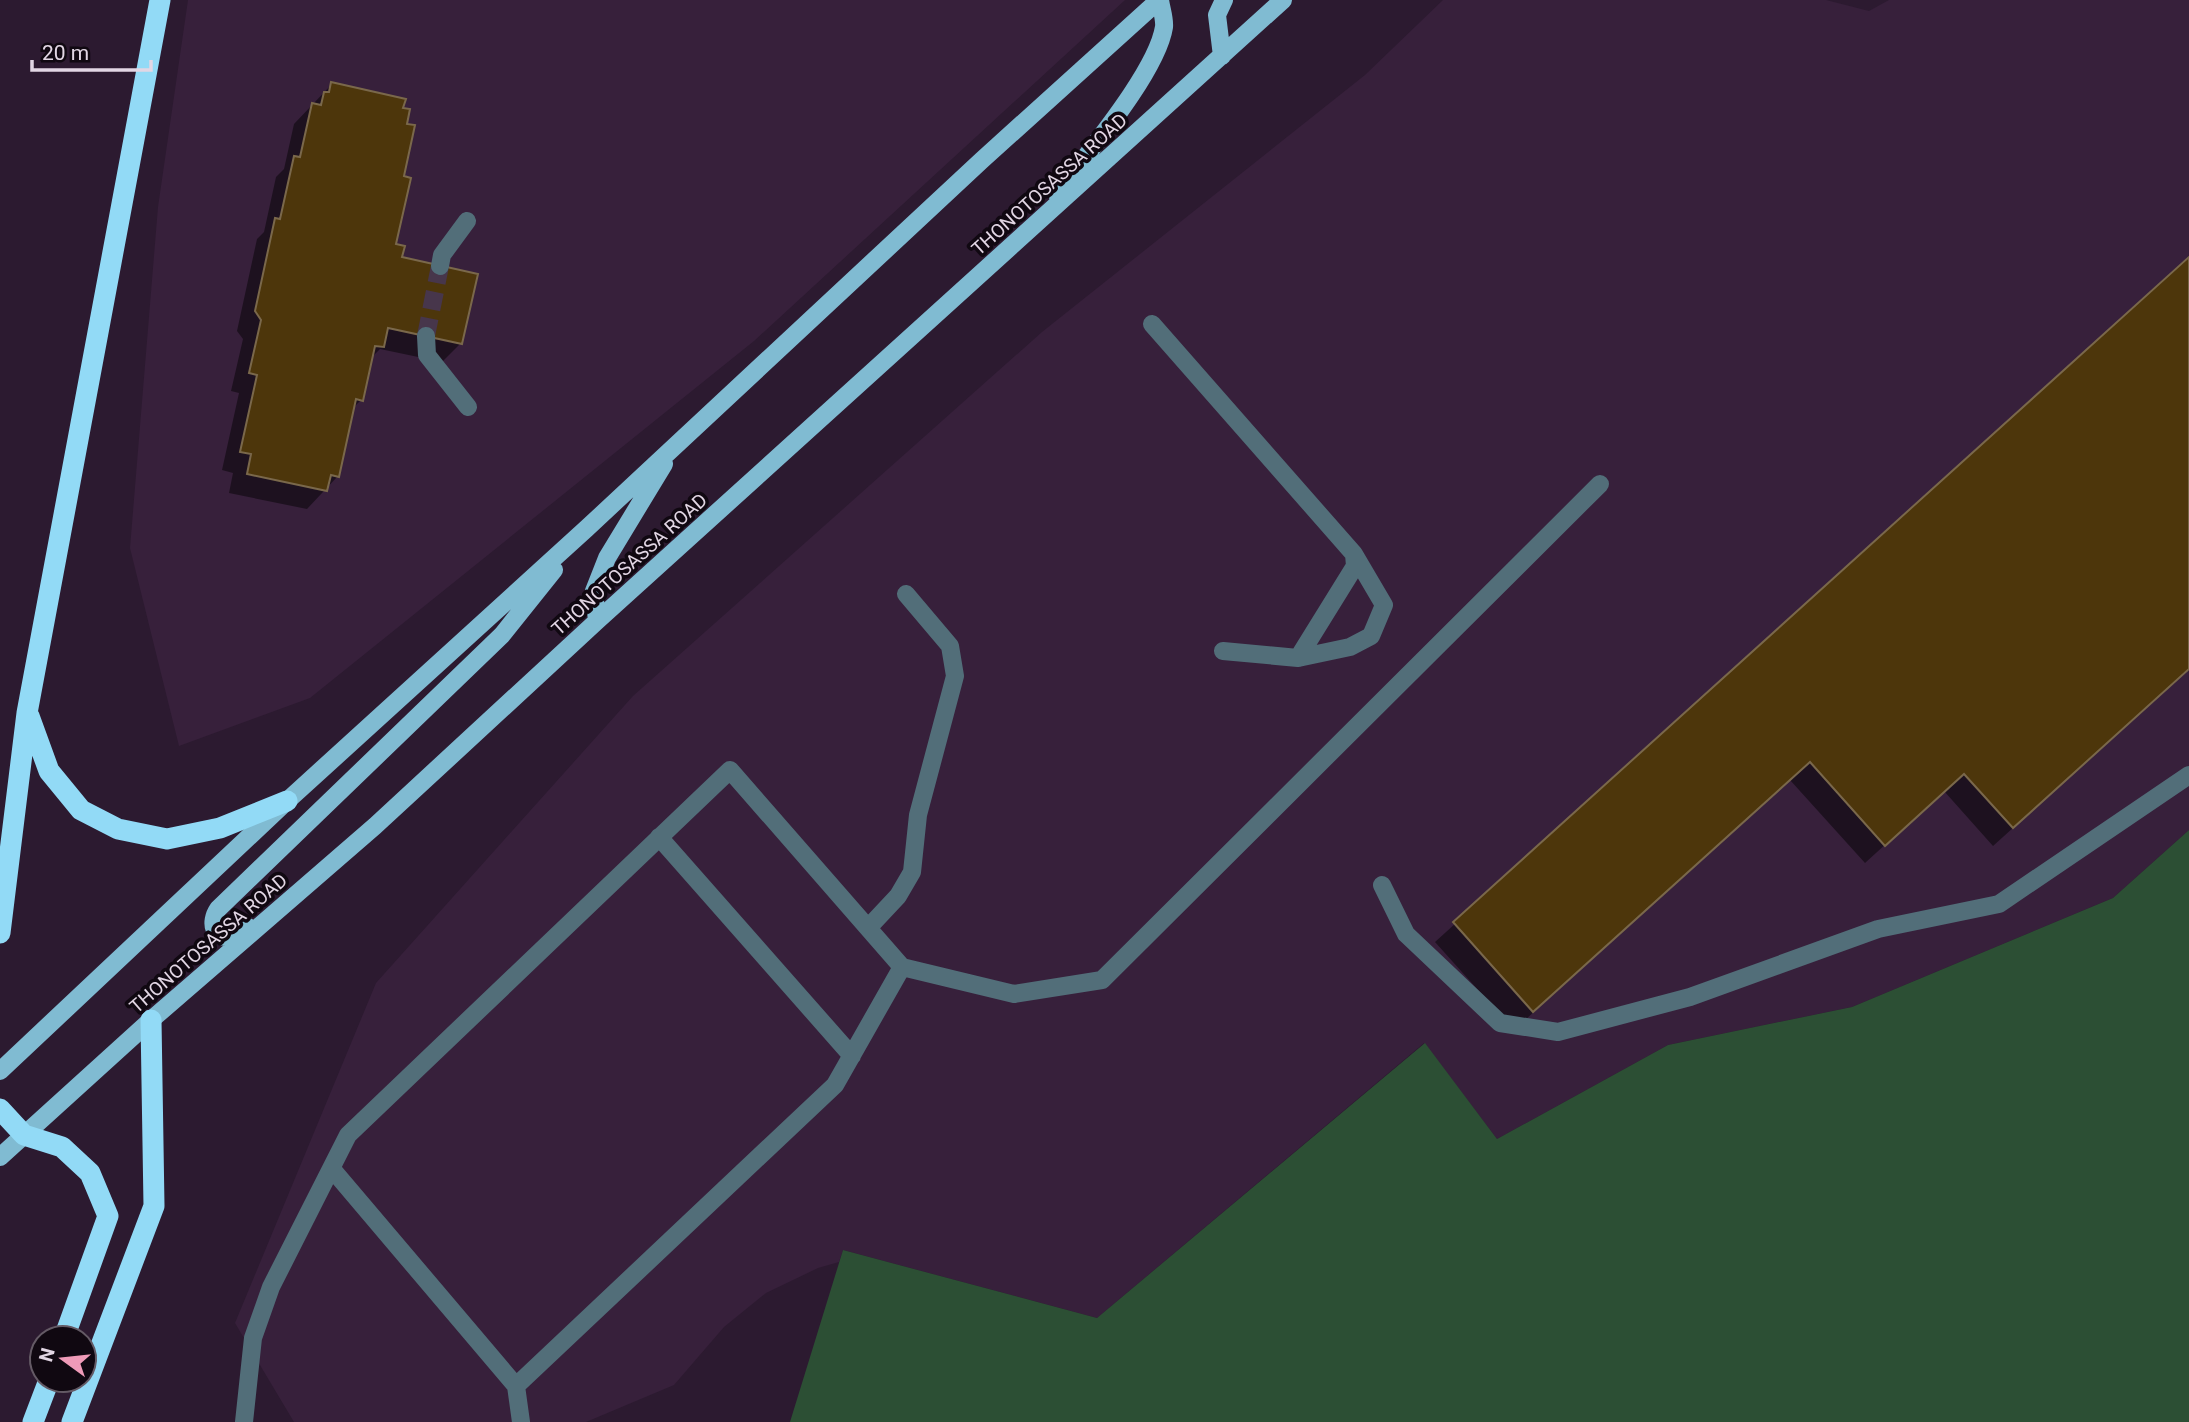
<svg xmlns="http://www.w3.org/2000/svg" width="2189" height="1422" font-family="Roboto,sans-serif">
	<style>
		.built { fill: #37203b }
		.green { fill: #2c4f34 }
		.shadow { fill: #0007 }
		.building { fill: #4d360b; stroke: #7a684b; stroke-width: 2 }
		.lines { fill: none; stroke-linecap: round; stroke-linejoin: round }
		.minor-tunnel { stroke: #47364b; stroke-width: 18; stroke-dasharray: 18 9; stroke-linecap: butt }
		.minor { stroke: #526e79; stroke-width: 18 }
		.major { stroke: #80bbd2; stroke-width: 18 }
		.highway { stroke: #92daf6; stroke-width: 21 }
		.labels { text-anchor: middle; stroke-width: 7; stroke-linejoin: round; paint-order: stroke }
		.street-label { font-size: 19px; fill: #e2d6e4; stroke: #100811 }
	</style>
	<rect width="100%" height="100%" fill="#2c1a30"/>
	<path class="built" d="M188,0H1125L754,341L310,698L179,746L130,548L158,207Z
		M1443,0H1826L1869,11L1889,0H2189V830L2113,898L1852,1007L1668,1045L1497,1139L1424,1043L1097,1318L843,1250L839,1262L818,1268L766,1293L724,1327L674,1385L586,1422H294L235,1323L376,983L633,696L1042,332L1365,75Z"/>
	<path class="green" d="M2189,830V1422H790L843,1250L1097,1318L1425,1043L1497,1139L1668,1045L1852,1007L2113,898Z"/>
	<path class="shadow" d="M332,84L401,110L402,177L394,246L400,259L461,343L442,362L380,349L370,359L361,400L352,409L338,476L307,509L229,493L233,473L222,470L239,393L231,391L243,339L237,331L257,239L264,232L276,177L284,169L294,124Z
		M2189,259V669L1993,846L1944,791L1865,863L1790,780L1514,1030L1435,942Z"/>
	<path class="building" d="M331,82L406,99L403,108L410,109L407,124L415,125L404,176L411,178L396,244L405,246L402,257L478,274L462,344L388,328L384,347L375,346L363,401L356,399L339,477L331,475L327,491L247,474L251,454L240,452L257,375L249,373L261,320L255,311L275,218L280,219L294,156L300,157L312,103L321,105L324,92H329Z
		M2189,257V669L2013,828L1964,774L1885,846L1810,762L1533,1012L1453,922Z"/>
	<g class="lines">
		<path class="minor-tunnel" d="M426,336L440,266"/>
		<path class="minor" d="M440,266L442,255L467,221
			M1152,324L1354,554L1355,566L1298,658L1223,651
			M426,336L427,355L468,407
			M1298,658L1350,647L1371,636L1384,605L1354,554
			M659,837L852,1056
			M1382,885L1406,934L1500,1023L1558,1032L1690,997L1878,929L1999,904L2189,775
			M868,928L898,896L912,872L918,815L955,676L950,646L906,594
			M332,1169L516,1386L521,1422
			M516,1386L835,1085L902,967
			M244,1422L253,1338L271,1287L348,1135L730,770L902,967L1014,994L1102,980L1600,484"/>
		<path class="major" d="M1222,56L1217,15L1224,0
			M1057,194C1086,155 1157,72 1164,27C1165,19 1161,8 1160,0
			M597,621L594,591L607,558L664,464
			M248,927C244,930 237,935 232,936C213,941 209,922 218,909L502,635L554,570
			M0,1071L287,801L586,529L982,160L1159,0
			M0,1157L151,1020L375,826L597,621L1283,0"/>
		<path class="highway" d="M29,716L49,771L81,810L118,829L167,839L220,828L287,801
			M0,933L27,713L160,0
			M0,1109L24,1135L62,1147L90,1173L108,1216L64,1338
			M33,1422L49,1380
			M72,1422L154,1206L151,1020"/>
	</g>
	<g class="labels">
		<g class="street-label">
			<text transform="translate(1049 184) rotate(-42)" y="7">THONOTOSASSA ROAD</text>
			<text transform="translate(629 564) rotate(-42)" y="7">THONOTOSASSA ROAD</text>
			<text transform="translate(208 943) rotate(-41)" y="7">THONOTOSASSA ROAD</text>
		</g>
	</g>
	<g transform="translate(63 1359) rotate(285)"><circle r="33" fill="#100811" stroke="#645a65" stroke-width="2"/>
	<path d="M0-5L12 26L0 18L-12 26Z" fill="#ef9ab8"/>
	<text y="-10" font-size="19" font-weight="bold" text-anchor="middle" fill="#e2d6e4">N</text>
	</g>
	<path d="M32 60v10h119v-10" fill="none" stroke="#e2d6e4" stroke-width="3.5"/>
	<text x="42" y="60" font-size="21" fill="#e2d6e4" stroke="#100811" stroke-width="5" paint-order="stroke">20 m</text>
</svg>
